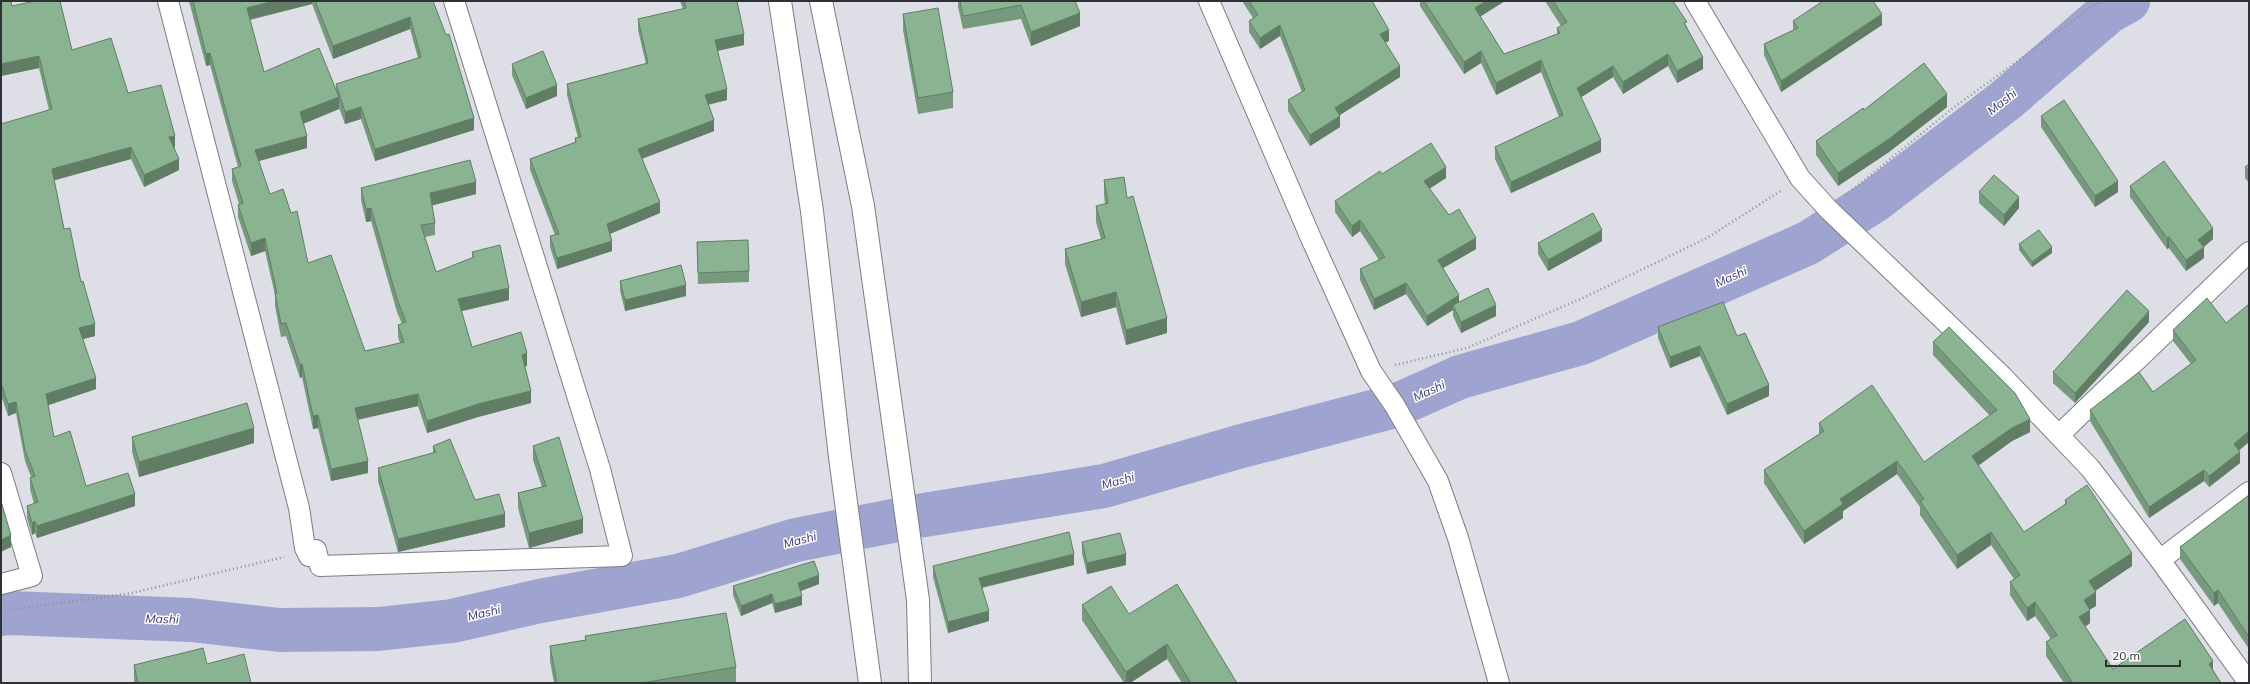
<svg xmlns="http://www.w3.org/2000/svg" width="2250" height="684" font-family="Mulish,sans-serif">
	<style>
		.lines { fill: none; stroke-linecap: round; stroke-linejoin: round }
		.river { stroke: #9fa3d0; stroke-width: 44 }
		.street-casing { stroke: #7c7d84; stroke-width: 22 }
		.secondary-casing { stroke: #7c7d84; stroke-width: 24 }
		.path { stroke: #8e8f95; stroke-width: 2.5; stroke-dasharray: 1 3; stroke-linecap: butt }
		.street { stroke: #fff; stroke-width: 20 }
		.secondary { stroke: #fff; stroke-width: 22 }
		.wall { fill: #779a7e; fill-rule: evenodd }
		.shaded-wall { fill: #617d66 }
		.building { fill: #8ab392; stroke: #617d66 }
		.labels { text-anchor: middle; stroke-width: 3; stroke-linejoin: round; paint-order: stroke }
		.water-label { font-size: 12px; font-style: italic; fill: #34336c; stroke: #fff }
	</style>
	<rect width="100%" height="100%" fill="#dddee6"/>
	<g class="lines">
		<path class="river" d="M1,614L10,613L191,620L280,630L378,629L452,621L540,601L678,576L796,540L918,516L1104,486L1238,447L1395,406L1460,377L1581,343L1808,243L1874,201L2006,100L2108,12L2128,1"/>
		<defs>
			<path id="street" d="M168,1L299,508L305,548L309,556L316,550L320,566L622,556L600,469L454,1
				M1209,1L1310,236L1371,371L1395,406L1438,481L1458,538L1499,683
				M1695,1L1800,178L1828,209L2002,376L2090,468L2160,560L2249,683
				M2060,434L2249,252
				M1,473L32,576L1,584
				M2160,560L2249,492"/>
			<path id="secondary" d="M780,1L812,211L840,457L870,683
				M821,1L863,206L918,600L920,683"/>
		</defs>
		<use href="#street" class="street-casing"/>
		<use href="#secondary" class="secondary-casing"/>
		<path class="path" d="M1846,195L1953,108L2100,1
			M1395,365L1467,348L1585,297L1707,238L1782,190
			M1,611L132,593L284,557"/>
		<use href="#street" class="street"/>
		<use href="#secondary" class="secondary"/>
	</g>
	<path class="wall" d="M1,1L12,6L72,50L128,93L175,147L174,148L179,170L144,187L131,159L54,180L64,229L81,282L95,336L83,339L96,389L48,405L54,437L86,486L135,506L37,538L35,533L32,535L27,518V506L34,504L30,489V478L31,477L25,461L16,413L8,416L1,395V124L49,110L39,68L1,76Z
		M189,1H433L474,130L375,161L361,119L345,124L339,108V109L303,124L307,148L259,161L270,194L308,263L365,351L400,343L398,337V325L402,324L397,312L371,221L366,222L361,200V188L476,194L432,205L435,223V235L425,237L436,272L472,258V252L509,300L461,311L472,347L527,366H525L531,403L478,417L427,433L418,406L358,420L368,473L331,481L318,428L313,429L302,377L300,378L286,336L281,337L275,306V295L265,251L251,256L238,217V205L239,204L232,181V169L238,167L210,65L206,66ZM312,4L333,59L410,29L418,58L336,84V88L264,72L250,20Z
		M680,1H737L744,45L718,51L727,100L708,105L714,131L642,159L660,213L610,234L612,251L557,269L550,247V236L555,235L530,170V159L575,142V138H578L567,95V84L646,64L638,30V19L683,9Z
		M958,1H1075L1080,26L1031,46L1021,19L963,29L958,7Z
		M1242,1H1372L1389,41L1385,42L1400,77L1340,115V127L1310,146L1288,111V100L1302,92L1280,36L1260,49L1249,32V21L1253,18Z
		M1420,1H1505L1480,16L1504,54L1557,34V28L1561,26L1545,1H1673L1687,27L1703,69L1677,83L1668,66L1623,94L1613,77L1581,97L1601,152L1511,193L1495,159V147L1559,117L1541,72L1496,95L1481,63L1464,74L1420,6Z
		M903,14L953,92V108L918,114L903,30Z
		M1793,21L1882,25L1781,92L1764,55V44L1793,30Z
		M512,64L557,96L526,109L512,75Z
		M1947,107L1889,152L1838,186L1816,155V141Z
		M2041,116L2118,192L2095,207L2041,127Z
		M2249,164V183L2245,178V167Z
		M1382,174L1446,178L1429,189L1449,215L1476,249L1443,268L1459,302L1496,316L1461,333L1453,316V310L1427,326L1406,294L1374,310L1360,280V269L1379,260L1360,231L1352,237L1335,212V201Z
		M1104,180L1127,198L1167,333L1126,345L1116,307L1081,317L1065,264V249L1101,239L1096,222V206L1105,204L1104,195Z
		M2130,186L2213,239L2204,247V258L2186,271L2169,248L2167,249L2130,197Z
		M1979,192L2019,208L2004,226L1979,203Z
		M1602,241L1548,271L1538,254V243Z
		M697,242L749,271V282L698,284Z
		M2019,244L2052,253L2032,267L2019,250Z
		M620,281L686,296L625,311L620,291Z
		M2207,298L2239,450L2240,463L2209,487L2204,481L2149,518L2090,421V410L2153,392L2191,364L2173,341V330Z
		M2149,322L2075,403L2053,383V372Z
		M1658,327L1737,336L1769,396L1727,415L1700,356L1670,368L1658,338Z
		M1933,342L2030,432L2012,441L1978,466L2024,532L2065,505V500L2132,566L2095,591L2096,606L2090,609V623L2085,627L2113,669L2213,670L2221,683H2064L2046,656V642L2051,639L2035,616L2027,621L2010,595V582L2014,579L1991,545L1957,569L1920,515V507L1897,474L1843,511V518L1804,544L1764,483V470L1819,434V423L1924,462L1990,416L1933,355Z
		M132,437L254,443L139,477L132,452Z
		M433,446L475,500L505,527L398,552L378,481V468L433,453Z
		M533,446L583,533L529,548L518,508V493L542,487L533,460Z
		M2249,495V649L2218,603L2214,606L2180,559V547Z
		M1082,542L1126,565L1087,574L1082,553Z
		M1074,565L982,588L989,621L948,633L933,577V566Z
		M819,584L801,591L802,605L775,613L772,603L741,616L733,595V586Z
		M1082,605L1129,614L1237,683H1182L1167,659L1130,683H1124L1082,620Z
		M585,636L736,667V682L728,683H554L550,661V646L585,640Z
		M207,664L251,683H134V665Z"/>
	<path class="shaded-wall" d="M274,1H312V4L247,20V8Z
		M1486,1H1505L1475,20V8Z
		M1080,13V26L1031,46V32Z
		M1882,14V25L1781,92V81Z
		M410,17V29L333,59V46Z
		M1280,25V36L1260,49V38Z
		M1389,30V41L1380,45V34Z
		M744,34V45L715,51V40Z
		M1481,51V63L1464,74V62Z
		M210,53V65L206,66V54Z
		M1668,54V66L1623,94V82Z
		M39,56V68L1,76V64Z
		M1703,57V69L1677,83V71Z
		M1541,60V72L1496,95V83Z
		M1400,66V77L1335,118V108Z
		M1613,66V77L1577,100V88Z
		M557,85V96L526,109V98Z
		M727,89V100L705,105V95Z
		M1947,94V107L1889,152L1838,186V173Z
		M339,97V109L300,125V112Z
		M361,107V119L345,124V112Z
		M1340,116V127L1310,146V135Z
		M474,118V130L375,161V149Z
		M714,120V131L638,160V149Z
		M175,136V147L169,149V137Z
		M307,136V148L255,162V150Z
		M1601,140V152L1511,193V182Z
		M131,147V159L52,181V169Z
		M179,159V170L144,187V175Z
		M1446,167V178L1424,192V181Z
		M2118,181V192L2095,207V196Z
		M476,182V194L430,206V193Z
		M2019,197V208L2004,226V215Z
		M660,202V213L607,235V224Z
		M371,208V221L366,222V209Z
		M1360,220V231L1352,237V226Z
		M2213,228V239L2201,249L2204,247V258L2186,271V260L2198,240Z
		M1602,230V241L1548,271V260Z
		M2169,237V248L2167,249V238Z
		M265,238V251L251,256V243Z
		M1476,238V249L1438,271V260Z
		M612,241V251L557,269V258Z
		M2052,247V253L2032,267V262Z
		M1406,283V294L1374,310V299Z
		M686,285V296L625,311V300Z
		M509,288V300L458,312V299Z
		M1116,292V307L1081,317V302Z
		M1459,295V306L1453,305V310L1427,326V316Z
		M1496,305V316L1461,333V322Z
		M2149,311V322L2075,403V393Z
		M1167,318V333L1126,345V330Z
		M95,324V336L79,340V328Z
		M1700,346V356L1670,368V357Z
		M527,353V366L522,367V355Z
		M302,364V377L300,378V365Z
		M96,378V389L46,406V394Z
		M1769,385V396L1727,415V404Z
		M531,391V403L478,417L427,433V421L478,404Z
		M418,394V406L355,420V408Z
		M16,402V413L8,416V404Z
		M318,415V428L313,429V416Z
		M2030,419V432L2012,441L1972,470V456L2012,428Z
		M254,428V443L139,477V462Z
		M2249,431V442L2234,455V444Z
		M2240,452V463L2209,487V476Z
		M368,461V473L331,481V469Z
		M1897,461V474L1843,511V518L1804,544V531L1840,499Z
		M2204,470V481L2149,518V507Z
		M135,494V506L37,538V526Z
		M505,514V527L398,552V539Z
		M583,519V533L529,548V533Z
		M35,521V533L32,535V523Z
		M1991,532V545L1957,569V555Z
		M11,535V547L1,552V540Z
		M2132,553V566L2089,595V581Z
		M1074,554V565L979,588V578Z
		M1126,554V565L1087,574V563Z
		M819,575V584L798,592V583Z
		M2218,590V603L2214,606V593Z
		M2096,592V606L2084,613V600Z
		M772,594V603L741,616V606Z
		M802,596V605L775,613V604Z
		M2035,602V616L2027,621V608Z
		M2090,610V623L2079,631V617Z
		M989,611V621L948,633V622Z
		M1167,644V659L1130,683H1126V672Z
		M2213,661V675L2209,664Z"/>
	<path class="building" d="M1,1H11L12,6L35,1H60L72,50L111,38L128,93L161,85L175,136L169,137L179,159L144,175L131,147L52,169L64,229L70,228L81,282L83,281L95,324L79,328L96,378L46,394L54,437L70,431L86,486L128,473L135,494L37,526L35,521L32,523L27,506L38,502L30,478L35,476L25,450L16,402L8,404L1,383V124L52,109L39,56L1,64Z
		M193,1H274L247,8L264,72L319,48L339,97L300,112L307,136L255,150L270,194L283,189L291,213L297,211L308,263L331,255L365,351L404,342L398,325L406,322L397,299L371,208L366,209L361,188L470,160L476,182L430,193L435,223L421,225L436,272L474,257L472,252L500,245L509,288L458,299L472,347L521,332L527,353L522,355L531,391L478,404L427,421L418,394L355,408L368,461L331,469L318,415L313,416L302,364L300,365L286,323L281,324L275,293H277L265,238L251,243L238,205L243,203L232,169L241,166L210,53L206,54Z
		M315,1H433L446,35L449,34L474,118L375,149L361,107L345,112L336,84L421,57L410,17L333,46Z
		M684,1H737L744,34L715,40L727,89L705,95L714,120L638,149L660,202L607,224L612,241L557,258L550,236L559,234L530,159L576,142L575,138L581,137L567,84L648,63L638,19L686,8Z
		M960,1H1075L1080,13L1031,32L1021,5L963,16Z
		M1249,1H1372L1389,30L1380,34L1400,66L1335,108L1340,116L1310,135L1288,100L1305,90L1280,25L1260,38L1249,21L1258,15Z
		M1424,1H1486L1475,8L1504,54L1560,33L1557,28L1567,22L1553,1H1673L1687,22L1684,23L1703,57L1677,71L1668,54L1623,82L1613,66L1577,88L1601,140L1511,182L1495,147L1563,115L1541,60L1496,83L1481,51L1464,62Z
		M1823,1H1873L1882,14L1781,81L1764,44L1798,28L1793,21Z
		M938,8L953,92L918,98L903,14Z
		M543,51L557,85L526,98L512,64Z
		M1924,63L1947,94L1889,139L1838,173L1816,141L1863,108L1864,110Z
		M2064,100L2118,181L2095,196L2041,116Z
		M1431,143L1446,167L1424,181L1449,215L1459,209L1476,238L1438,260L1459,295L1427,316L1406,283L1374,299L1360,269L1385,257L1360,220L1352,226L1335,201L1380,171L1382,174Z
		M2164,161L2213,228L2198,240L2204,247L2186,260L2169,237L2167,238L2130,186Z
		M2249,164V172L2245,167Z
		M1994,175L2019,197L2004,215L1979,192Z
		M1124,177L1127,198L1133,196L1167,318L1126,330L1116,292L1081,302L1065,249L1105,238L1096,206L1108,203L1104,180Z
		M1593,213L1602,230L1548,260L1538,243Z
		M2039,230L2052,247L2032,262L2019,244Z
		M748,240L749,271L698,273L697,242Z
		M681,265L686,285L625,300L620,281Z
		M1488,288L1496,305L1461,322L1453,305Z
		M2127,290L2149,311L2075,393L2053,372Z
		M2207,298L2226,323L2249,304V431L2234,444L2240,452L2209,476L2204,470L2149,507L2090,410L2139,372L2153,392L2196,360L2173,330Z
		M1723,302L1737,336L1745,333L1769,385L1727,404L1700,346L1670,357L1658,327Z
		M1949,327L2015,393L2030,419L2012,428L1972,456L2024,532L2067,503L2065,500L2087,485L2132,553L2089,581L2096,592L2084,600L2090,610L2079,617L2113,669L2185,619L2213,661L2209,664L2221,683H2073L2046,642L2057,635L2035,602L2027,608L2010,582L2020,575L1991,532L1957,555L1920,501L1924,499L1897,461L1840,499L1843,504L1804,531L1764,470L1824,431L1819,423L1872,385L1924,462L1997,410L1933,342Z
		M247,403L254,428L139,462L132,437Z
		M559,437L583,519L529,533L518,493L546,486L533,446Z
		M450,439L475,500L499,494L505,514L398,539L378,468L436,452L433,446Z
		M2249,495V637L2218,590L2214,593L2180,547Z
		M1,501L11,535L1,540Z
		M1069,532L1074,554L979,578L989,611L948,622L933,566Z
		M1120,533L1126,554L1087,563L1082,542Z
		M814,561L819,575L798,583L802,596L775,604L772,594L741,606L733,586Z
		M1177,584L1237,683H1191L1167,644L1126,672L1082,605L1111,586L1129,614Z
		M726,613L736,667L642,683H557L550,646L586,640L585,636Z
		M203,648L207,664L244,654L251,683H138L134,665Z"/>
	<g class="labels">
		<g class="water-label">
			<text transform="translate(2002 102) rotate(-39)" y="4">Mashi</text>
			<text transform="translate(1731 277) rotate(-24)" y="4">Mashi</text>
			<text transform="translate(1429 391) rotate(-24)" y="4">Mashi</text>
			<text transform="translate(1118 481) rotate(-15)" y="4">Mashi</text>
			<text transform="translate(800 540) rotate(-14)" y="4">Mashi</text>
			<text transform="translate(484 613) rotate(-13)" y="4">Mashi</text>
			<text transform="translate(162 619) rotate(2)" y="4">Mashi</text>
		</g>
	</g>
	<rect width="2250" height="684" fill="none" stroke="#303134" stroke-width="4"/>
	<path d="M2106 660v6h74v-6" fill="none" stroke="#303134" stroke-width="2"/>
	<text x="2112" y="660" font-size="12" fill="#303134" stroke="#ffffff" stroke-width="3" paint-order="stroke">20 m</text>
</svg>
